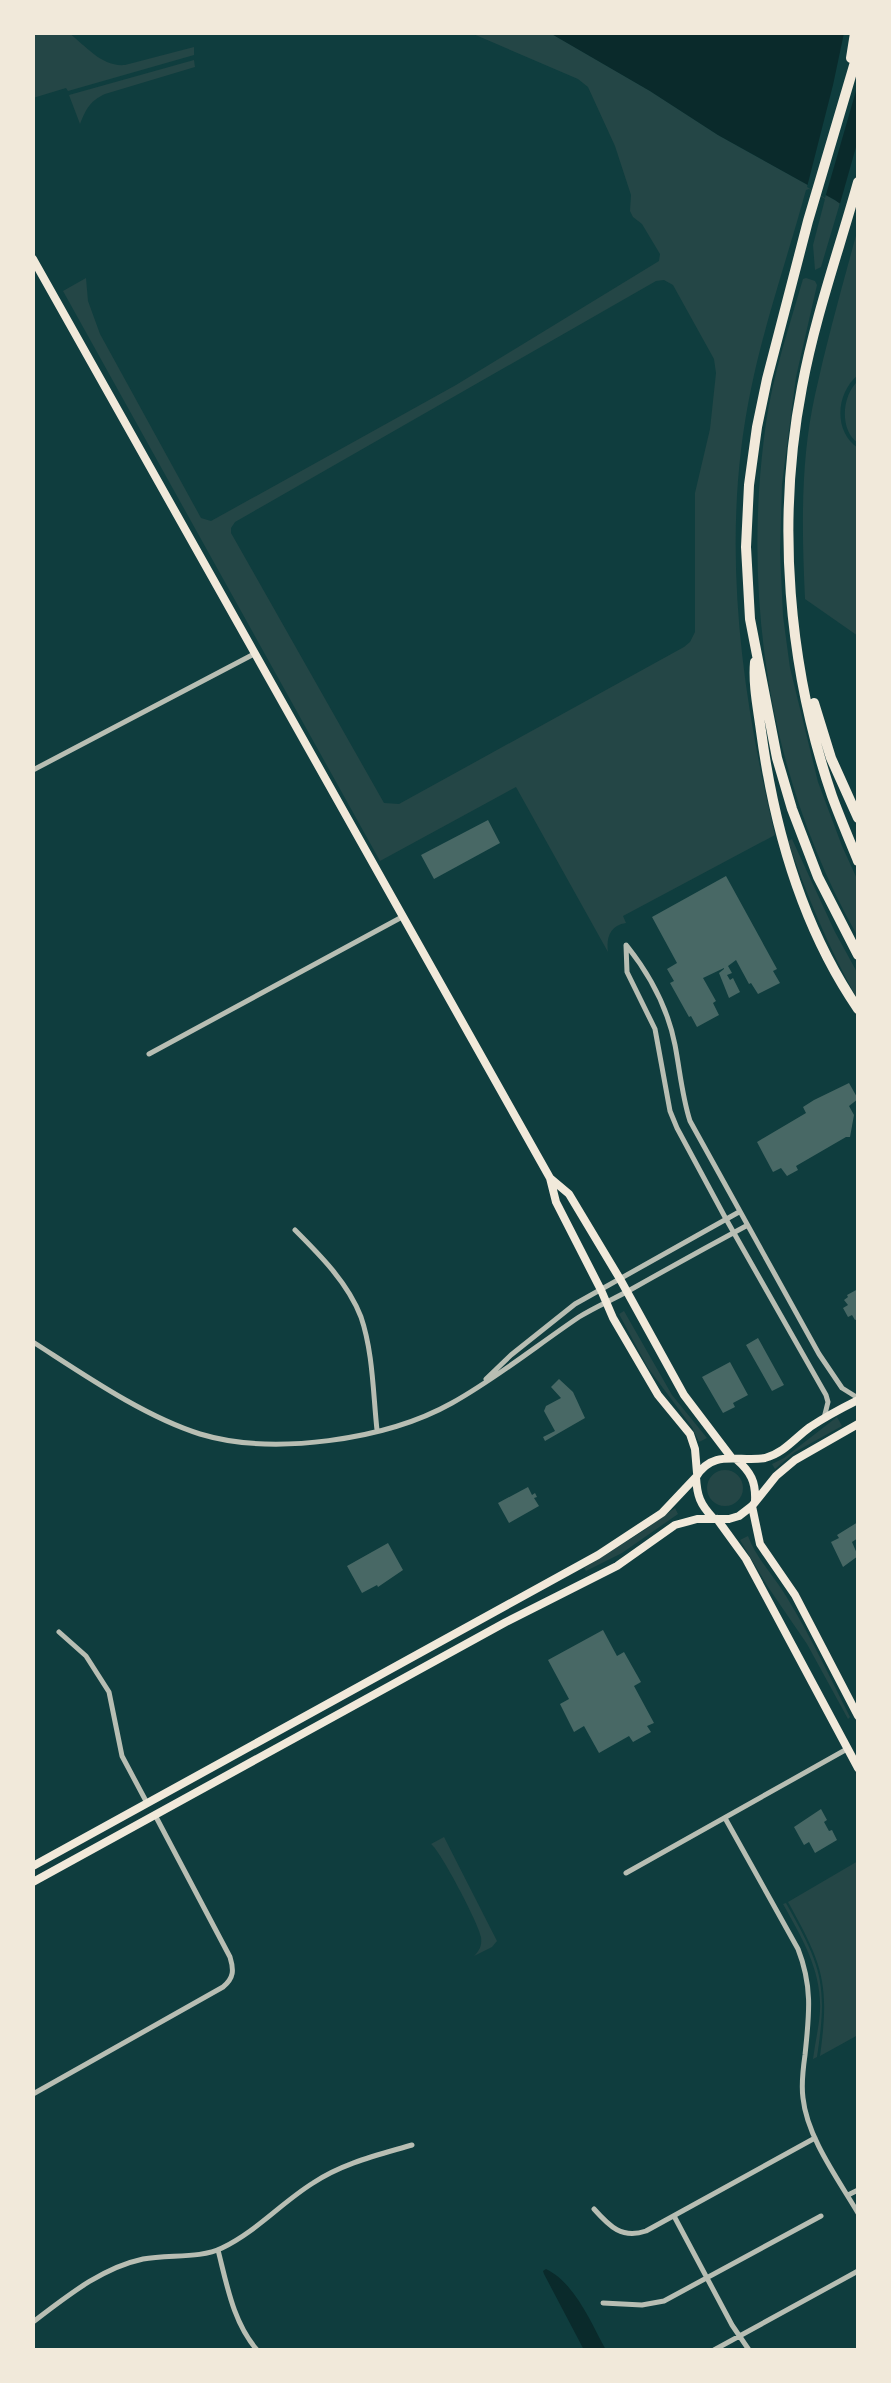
<svg xmlns="http://www.w3.org/2000/svg" width="891" height="2383" font-family="'Varela Round',sans-serif">
	<style>
		.green { fill: #244646; fill-rule: evenodd }
		.water { fill: #0a2a2b }
		.pier { fill: #0f3d3e }
		.building { fill: #486865 }
		.lines { fill: none; stroke-linecap: round; stroke-linejoin: round }
		.minor { stroke: #b8beb3; stroke-width: 5 }
		.secondary { stroke: #f1e9da; stroke-width: 8 }
		.motorway { stroke: #f1e9da; stroke-width: 10 }
	</style>
	<rect width="100%" height="100%" fill="#0f3d3e"/>
	<path class="green" d="M33,33H69C87,47 102,67 125,65L194,47V55L68,91L66,88L33,98Z
		M471,33H550L650,91L718,135L840,203L821,267L815,270L813,245L825,199L809,189L806,190C788,256 765,321 751,389C720,537 740,689 775,835L623,916L626,923C610,925 606,938 608,952L516,787L380,861L63,291L86,278L88,301L100,334L201,518L211,521L456,385L659,261L660,254L642,224L633,217L630,211L631,195L615,146L588,87L578,79ZM664,280L673,285L714,359L716,373L710,429L695,493V632L690,642L684,647L399,804L384,803L231,533V528L235,522L656,281Z
		M194,60L195,67L105,94C90,101 86,109 80,124L69,95Z
		M858,228V375C836,393 833,431 858,448V636L805,599C802,532 800,462 815,395C827,339 843,284 858,228Z
		M806,278L815,281L817,285L796,377L782,484L780,552L783,616L790,668L818,782L842,846L858,881V937C770,782 741,598 766,423C773,375 789,327 803,279Z
		M858,381V443C839,430 842,395 858,381Z
		M792,839L835,932L858,974V1000C829,949 807,896 788,841Z
		M624,1311L672,1395L707,1438L699,1442L692,1427L648,1368L619,1314Z
		M837,1417L842,1426L795,1452L775,1469L772,1464L784,1458Z
		M707 1488a18 18 0 1 1 36 0a18 18 0 1 1-36 0Z
		M675,1508L678,1514L622,1553L586,1571L584,1568L643,1531Z
		M748,1536C756,1558 774,1576 786,1596C810,1635 830,1677 850,1717L848,1719L807,1644L768,1587L740,1540Z
		M444,1837L497,1941L492,1947L474,1956C480,1950 482,1945 481,1937C479,1924 440,1850 431,1844Z
		M858,1861V2035L820,2056C830,1983 823,1965 788,1902Z
		M786,1903C822,1967 828,1984 817,2057L813,2059C815,2043 819,2027 820,2011C822,1971 802,1938 783,1904Z"/>
	<path class="water" d="M550,33H858V217L835,200L718,135L650,91Z
		M546,2269C575,2283 591,2323 606,2350H584L544,2274L543,2271Z"/>
	<path class="pier" d="M844,33H858V84L825,198L807,187L833,85Z
		M858,140V220L839,207Z"/>
	<path class="building" d="M488,820L500,843L434,879L421,855Z
		M726,876L777,969L773,971L780,983L758,994L751,983L749,984L736,960L728,966L732,973L727,975L730,980L733,978L740,992L729,998L719,973L724,969V968L703,978L716,1001L713,1003L719,1015L697,1027L691,1016L689,1017L670,983L674,981L667,969L677,963L652,917Z
		M849,1083L858,1099L849,1106L854,1115L850,1137H846L796,1166L798,1170L787,1176L781,1168L773,1172L757,1142L806,1113L803,1107L814,1100Z
		M858,1289V1319L855,1320L852,1315L848,1317L843,1308L848,1305L844,1300L848,1297L847,1295Z
		M758,1338L784,1385L772,1391L746,1345Z
		M730,1362L748,1395L733,1403L735,1407L723,1413L702,1377Z
		M559,1379L573,1392L585,1418L545,1441L543,1437L555,1431L544,1411L546,1406L561,1398L551,1387Z
		M528,1487L532,1495L535,1493L537,1497L534,1498L539,1506L509,1523L498,1503Z
		M858,1522V1538L852,1542L858,1556L843,1567L831,1542L839,1538L837,1535Z
		M388,1543L403,1570L378,1587L377,1585L362,1593L347,1566Z
		M603,1630L617,1656L624,1652L641,1682L634,1686L654,1723L647,1726L651,1732L633,1742L629,1736L599,1753L584,1726L574,1732L560,1704L569,1699L548,1660Z
		M821,1809L827,1820L824,1822L829,1831L832,1830L837,1840L815,1853L809,1842L804,1845L794,1827Z"/>
	<g class="lines">
		<path class="minor" d="M33,770L254,654
			M626,945L627,972L655,1029L670,1111L677,1128L726,1219L826,1395L828,1402L824,1418
			M627,946C650,975 668,1009 675,1045C680,1071 682,1096 690,1121L819,1354L842,1388L858,1398
			M149,1054L402,917
			M295,1230C320,1255 348,1283 361,1317C373,1352 373,1393 377,1430
			M33,1342C83,1374 143,1416 200,1434C273,1456 386,1440 452,1403C497,1378 536,1346 579,1317C595,1307 614,1299 630,1290C669,1268 707,1247 746,1226
			M486,1379L511,1355L575,1304L739,1212
			M59,1632L86,1656L109,1692L122,1756L147,1803
			M725,1818L798,1949C813,1987 809,2016 805,2055C803,2069 801,2084 803,2098C807,2137 838,2179 858,2213
			M626,1873L847,1749
			M33,2094L223,1987C234,1978 234,1970 230,1957L155,1815
			M848,2195L858,2190
			M594,2209C610,2227 622,2239 646,2231L815,2138
			M674,2216L732,2325L749,2350
			M218,2250C227,2285 233,2322 257,2350
			M603,2303L642,2305L664,2301L821,2216
			M33,2322C66,2297 101,2268 143,2259C168,2254 200,2259 222,2248C257,2231 281,2203 313,2183C343,2163 378,2155 412,2145
			M714,2350L858,2271"/>
		<path class="secondary" d="M33,259L550,1178L556,1202L601,1290L613,1318L658,1395L690,1434L695,1449L697,1473
			M550,1178L569,1194L620,1279L684,1395L731,1457
			M736,1459C751,1472 756,1482 755,1501
			M752,1506L760,1544L795,1595L858,1716
			M713,1518C700,1504 697,1496 696,1477C713,1448 740,1463 765,1458C784,1453 795,1438 810,1427C825,1417 842,1408 858,1400
			M717,1519L746,1559L858,1768
			M33,1866L598,1555L662,1513L696,1477
			M33,1882L506,1622L617,1566L675,1525L697,1519H729L739,1516L752,1506L776,1476L795,1460L858,1424"/>
		<path class="motorway" d="M858,52L808,221L767,379L757,427L749,485L746,547L750,619L777,758L792,809L818,877L858,955
			M851,58L855,33
			M858,182C839,250 815,317 802,387C776,521 788,667 832,796C840,818 849,839 858,861
			M755,662C753,685 758,708 761,731C774,828 802,927 858,1009
			M814,703L831,758L858,818"/>
	</g>
	<rect width="891" height="2383" fill="none" stroke="#f1e9da" stroke-width="70"/>
</svg>
